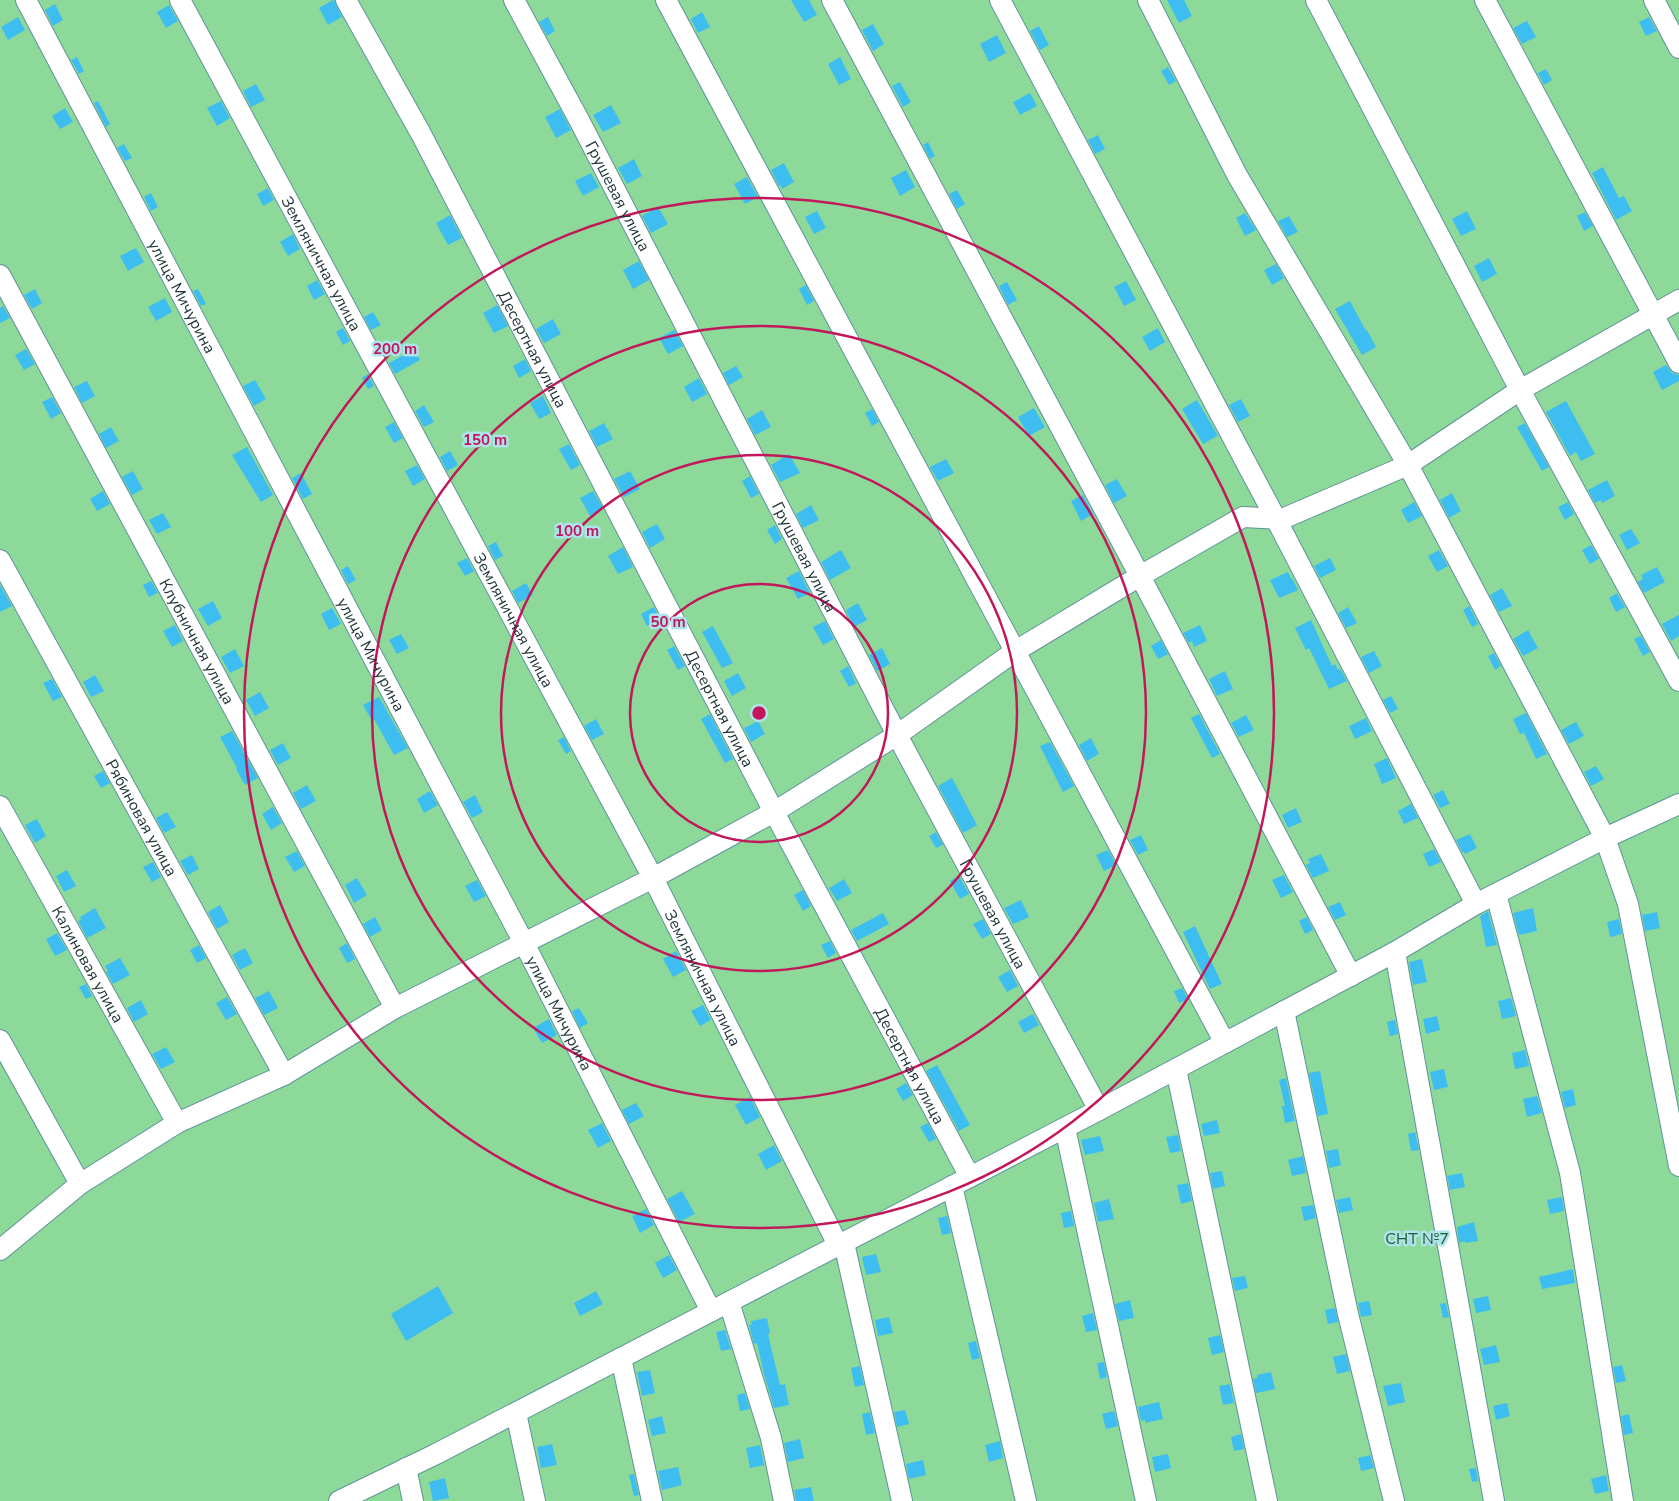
<svg xmlns="http://www.w3.org/2000/svg" width="1679" height="1501" font-family="'Nunito Sans',sans-serif">
	<style>
		.green { fill: #8cd999 }
		.building { fill: #3ebef0 }
		.lines { fill: none; stroke-linecap: round; stroke-linejoin: round }
		.minor-casing { stroke: #60939b; stroke-width: 22 }
		.minor { stroke: #fff; stroke-width: 20 }
		.ring { fill: none; stroke: #c2185b; stroke-width: 2.5 }
		.labels { text-anchor: middle; stroke-width: 5; stroke-linejoin: round; paint-order: stroke }
		.street-label { font-size: 16px; fill: #1c3235; stroke: #aee3ec }
		.park-label { font-size: 16px; fill: #215d30; stroke: #aee3ec }
		.centre { fill: #c2185b; stroke: #aee3ec; stroke-width: 2.5 }
		.ring-label { font-size: 15px; text-anchor: middle; font-weight: bold; fill: #c2185b; stroke: #aee3ec; stroke-width: 5; stroke-linejoin: round; paint-order: stroke }
	</style>
	<rect width="100%" height="100%" fill="#aee3ec"/>
	<path class="green" d="M0,0H1679V1501H0Z"/>
	<path class="building" d="M333,0H334L342,17L328,25L319,8Z
		M791,0H809L817,15L804,22Z
		M1167,0H1184L1192,16L1179,23Z
		M55,4L63,20L53,26L45,10Z
		M169,5L178,21L166,28L157,12Z
		M702,12L710,27L698,33L691,19Z
		M18,17L25,30L8,40L1,27Z
		M548,17L555,31L547,36L539,22Z
		M1649,17L1657,31L1646,36L1639,22Z
		M1527,21L1536,37L1522,44L1513,28Z
		M873,24L884,44L873,51L862,30Z
		M1039,26L1049,45L1040,50L1030,31Z
		M997,35L1006,53L989,62L980,44Z
		M77,57L84,71L79,74L71,60Z
		M840,57L851,79L839,85L828,64Z
		M1168,67L1176,81L1169,85L1161,71Z
		M1546,69L1552,80L1544,85L1538,73Z
		M900,82L911,102L903,107L892,86Z
		M256,84L265,100L251,107L243,91Z
		M1030,93L1037,106L1020,115L1013,102Z
		M98,101L110,124L106,127L94,103Z
		M221,101L230,118L217,126L207,108Z
		M611,105L621,123L603,132L593,115Z
		M65,108L73,122L60,129L52,116Z
		M560,109L571,130L556,138L545,117Z
		M1098,135L1105,149L1095,154L1088,140Z
		M928,142L935,156L930,159L923,145Z
		M124,144L132,158L125,161L117,148Z
		M634,159L642,176L627,184L618,168Z
		M784,163L794,182L782,189L780,185L779,186L771,170Z
		M1603,167L1619,198L1624,196L1632,211L1616,220L1592,173Z
		M906,170L915,187L900,196L891,178Z
		M591,173L599,187L583,196L575,181Z
		M747,177L758,197L745,204L734,184Z
		M268,188L274,200L263,206L257,194Z
		M957,190L965,204L957,209L949,194Z
		M151,193L158,207L151,211L144,197Z
		M658,207L668,224L651,233L642,216Z
		M817,211L826,228L814,234L805,217Z
		M1467,211L1476,229L1461,236L1452,219Z
		M1585,212L1593,226L1584,231L1577,216Z
		M1245,213L1256,230L1245,236L1236,218Z
		M450,215L462,238L448,245L436,223Z
		M1289,216L1298,232L1287,237L1278,221Z
		M293,234L300,249L288,256L280,242Z
		M136,248L144,262L128,271L120,256Z
		M1489,258L1497,274L1482,282L1474,266Z
		M639,261L649,280L633,289L623,270Z
		M1276,264L1284,278L1272,285L1264,270Z
		M317,280L325,294L314,300L307,286Z
		M1126,281L1136,300L1124,306L1114,287Z
		M1007,282L1017,300L1008,305L999,286Z
		M806,285L814,301L807,305L799,289Z
		M35,289L42,303L32,309L24,295Z
		M198,289L206,304L201,306L193,291Z
		M165,298L172,312L156,321L148,307Z
		M1350,301L1366,331L1367,330L1376,347L1362,355L1335,309Z
		M497,305L508,326L494,333L483,313Z
		M3,306L10,318L0,323V308Z
		M373,312L381,325L371,330L364,317Z
		M553,319L561,334L544,343L536,329Z
		M343,328L350,341L343,345L336,332Z
		M1158,328L1165,342L1150,351L1142,337Z
		M674,330L683,346L668,354L659,338Z
		M26,349L35,364L24,370L15,355Z
		M414,349L420,360L395,374L389,363Z
		M525,359L531,371L519,378L513,366Z
		M1666,365L1672,373L1679,375V381L1662,390L1653,372Z
		M736,366L743,377L729,385L723,373Z
		M368,374L374,386L368,389L362,378Z
		M699,378L707,394L692,402L684,387Z
		M255,380L266,399L254,406L243,386Z
		M87,381L95,396L82,403L74,387Z
		M543,396L551,413L539,419L530,403Z
		M52,397L61,413L51,419L42,402Z
		M1241,399L1250,416L1238,422L1229,405Z
		M1197,400L1217,434V436L1203,444L1182,409Z
		M1566,401L1595,454L1581,461L1576,452L1570,456L1546,412Z
		M424,405L434,422L424,427L415,411Z
		M1034,408L1045,427L1029,436L1018,417Z
		M872,409L879,422L872,426L865,413Z
		M762,410L771,427L755,435L747,419Z
		M394,422L403,438L394,443L385,427Z
		M604,423L613,439L597,447L589,431Z
		M1525,423L1549,467L1542,471L1517,427Z
		M111,427L119,441L106,448L99,434Z
		M569,444L580,465L571,470L559,449Z
		M247,447L273,495L261,502L232,455Z
		M450,451L458,465L447,471L440,457Z
		M789,454L800,473L780,482L771,465Z
		M946,459L954,473L938,481L930,467Z
		M417,465L425,479L413,486L405,471Z
		M133,471L143,489L132,495L122,477Z
		M630,471L640,489L624,497L614,479Z
		M301,473L312,494L303,499L292,478Z
		M750,476L759,494L751,498L742,481Z
		M1117,479L1127,496L1114,503L1105,485Z
		M1607,480L1615,496L1602,503L1601,500L1595,503L1588,490Z
		M103,491L110,504L97,511L90,499Z
		M593,491L603,508L590,516L580,498Z
		M1452,493L1461,511L1449,518L1440,500Z
		M1083,495L1093,514L1081,521L1071,501Z
		M1414,502L1422,516L1408,523L1401,510Z
		M1568,502L1574,514L1565,520L1558,507Z
		M811,505L819,520L803,528L796,514Z
		M163,513L171,527L157,534L149,520Z
		M657,524L665,539L650,548L642,532Z
		M775,525L782,539L775,544L767,530Z
		M1631,529L1640,543L1627,550L1619,535Z
		M496,542L503,556L495,560L488,546Z
		M1591,545L1599,559L1590,564L1582,550Z
		M623,547L633,567L618,574L608,556Z
		M841,550L851,568L830,580L821,562Z
		M1439,550L1448,566L1437,572L1428,556Z
		M467,558L474,571L465,576L457,563Z
		M1330,558L1336,570L1320,578L1314,566Z
		M348,566L356,580L348,584L341,570Z
		M1657,567L1665,582L1644,593L1638,582L1643,579L1641,575Z
		M799,571L810,593L798,599L786,578Z
		M1288,572L1291,579L1292,578L1298,590L1279,598L1270,580Z
		M151,581L158,593L149,597L143,585Z
		M526,583L533,595L518,603L512,591Z
		M0,585L12,606L0,612Z
		M1502,588L1512,606L1499,612L1490,595Z
		M1617,593L1625,607L1616,612L1609,598Z
		M213,601L222,618L208,626L198,609Z
		M858,603L867,620L854,627L846,610Z
		M1469,606L1478,624L1472,627L1463,610Z
		M654,607L660,619L647,626L641,614Z
		M1348,607L1357,623L1346,628L1338,613Z
		M332,608L341,624L329,630L321,614Z
		M1679,615V636L1671,641L1662,624Z
		M1311,620L1332,666L1335,664L1338,670L1340,669L1347,681L1329,689L1309,648L1306,650L1295,628Z
		M825,621L834,639L823,645L813,627Z
		M175,625L183,641L172,647L163,631Z
		M1200,625L1207,641L1194,647L1192,641L1189,643L1183,633Z
		M713,626L733,663L722,668L702,632Z
		M1528,630L1538,648L1523,656L1513,639Z
		M401,634L409,648L397,654L389,640Z
		M1641,636L1650,652L1643,656L1634,639Z
		M1161,640L1168,654L1158,659L1151,646Z
		M674,646L685,666L678,670L667,650Z
		M882,648L890,664L877,671L869,655Z
		M235,649L244,666L230,673L221,657Z
		M1374,651L1382,666L1369,673L1361,657Z
		M1494,653L1501,666L1495,670L1488,656Z
		M848,666L856,683L849,687L840,671Z
		M1225,671L1233,689L1217,696L1209,679Z
		M738,673L746,688L732,696L724,681Z
		M95,675L104,691L91,697L83,682Z
		M52,679L62,697L53,701L43,683Z
		M260,692L269,708L255,716L246,700Z
		M1391,696L1398,709L1390,713L1383,700Z
		M379,697L408,748L394,755L374,719L372,721L363,705Z
		M1526,713L1547,754L1536,759L1524,733L1520,734L1513,719Z
		M710,714L733,759L725,763L701,719Z
		M1199,714L1220,754L1212,758L1191,718Z
		M1246,715L1254,730L1239,737L1231,723Z
		M1366,718L1372,731L1355,739L1349,726Z
		M596,719L604,734L592,740L584,726Z
		M758,721L765,734L751,742L744,728Z
		M1576,722L1584,736L1569,744L1561,730Z
		M232,731L258,778L245,785L236,769L237,768L220,737Z
		M564,737L571,751L566,754L558,740Z
		M1091,738L1099,754L1087,761L1079,745Z
		M1050,742L1074,786L1063,792L1040,746Z
		M283,743L291,758L278,765L270,750Z
		M1387,758L1396,778L1382,784L1374,764Z
		M1596,766L1604,779L1591,786L1584,772Z
		M103,771L110,783L101,788L94,776Z
		M952,778L977,825L963,833L938,786Z
		M307,785L316,801L301,809L293,793Z
		M1443,790L1450,804L1440,808L1433,795Z
		M430,791L438,805L424,813L417,799Z
		M475,795L483,812L472,818L463,802Z
		M1411,804L1418,818L1404,824L1398,811Z
		M273,807L282,823L271,830L262,814Z
		M1296,808L1302,822L1288,828L1282,815Z
		M167,812L176,827L164,833L156,818Z
		M37,819L46,836L35,843L25,825Z
		M936,832L943,845L936,848L929,836Z
		M1470,834L1477,848L1465,854L1464,852H1462L1456,840Z
		M1141,835L1148,850L1138,855L1130,840Z
		M1434,849L1441,862L1429,867L1423,854Z
		M1108,850L1116,865L1104,871L1096,855Z
		M297,851L305,866L294,872L285,857Z
		M1321,854L1329,871L1313,878L1306,865L1310,863L1308,859Z
		M192,855L199,869L188,875L180,861Z
		M153,862L161,877L152,882L143,867Z
		M67,870L76,886L64,892L56,876Z
		M1284,875L1293,892L1281,898L1272,880Z
		M959,876L969,894L960,899L950,881Z
		M357,878L367,895L354,903L345,885Z
		M844,879L852,893L837,901L829,888Z
		M477,880L486,896L474,902L465,886Z
		M803,890L811,906L803,911L794,895Z
		M1021,900L1029,917L1013,924L1004,908Z
		M1340,902L1346,915L1335,920L1328,907Z
		M220,905L229,922L217,929L208,912Z
		M95,908L106,928L87,938L78,921L81,920L80,917Z
		M1533,908L1537,931L1519,935L1513,913Z
		M1488,911L1497,945L1486,947L1480,916Z
		M1657,912L1660,928L1645,931L1642,915Z
		M883,913L889,924L857,941L851,930Z
		M375,917L382,930L370,937L363,924Z
		M1307,917L1313,930L1305,934L1299,921Z
		M983,919L991,934L982,939L973,924Z
		M1619,919L1622,934L1610,937L1607,922Z
		M1195,926L1222,984L1210,989L1183,932Z
		M57,933L67,950L55,956L46,939Z
		M830,941L836,953L828,958L821,945Z
		M347,943L355,959L347,963L339,948Z
		M199,945L206,958L197,963L190,950Z
		M245,948L253,963L240,970L232,955Z
		M676,951L686,970L673,977L663,959Z
		M120,958L130,975L113,984L106,972L108,971L105,966Z
		M1422,959L1427,982L1413,985L1409,962Z
		M1010,970L1018,986L1007,992L998,977Z
		M86,984L92,996L86,999L79,987Z
		M1182,988L1188,999L1179,1003L1174,991Z
		M269,991L278,1008L264,1015L255,998Z
		M227,997L237,1014L226,1020L216,1003Z
		M1511,998L1516,1016L1502,1019L1498,1001Z
		M141,1000L148,1014L134,1022L127,1008Z
		M703,1005L711,1020L700,1026L691,1011Z
		M579,1008L588,1023L580,1028L572,1011Z
		M1033,1014L1039,1025L1024,1033L1018,1022Z
		M1437,1016L1440,1030L1426,1034L1423,1019Z
		M549,1019L557,1035L542,1043L533,1028Z
		M1395,1020L1398,1034L1390,1036L1387,1022Z
		M166,1047L175,1062L161,1069L152,1054Z
		M1525,1050L1529,1066L1515,1069L1512,1053Z
		M937,1065L970,1125L959,1131L926,1071Z
		M1444,1069L1448,1087L1434,1090L1430,1072Z
		M1320,1071L1328,1114L1318,1116L1309,1073Z
		M1286,1078L1295,1121L1285,1123L1282,1106H1285L1279,1080Z
		M906,1083L913,1095L903,1101L896,1089Z
		M1573,1089L1576,1105L1565,1108L1561,1092Z
		M1537,1096L1542,1113L1527,1117L1523,1099Z
		M750,1097L760,1117L746,1125L735,1105Z
		M636,1103L644,1116L629,1124L622,1110Z
		M1217,1120L1220,1133L1204,1136L1201,1124Z
		M602,1123L611,1141L598,1148L588,1130Z
		M928,1123L936,1139L929,1142L920,1127Z
		M1415,1132L1419,1150L1411,1151L1408,1134Z
		M1178,1135L1181,1151L1170,1153L1166,1137Z
		M1100,1136L1104,1151L1085,1155L1081,1140Z
		M774,1145L782,1161L766,1170L758,1154Z
		M1338,1149L1341,1165L1329,1168L1326,1151Z
		M1303,1156L1306,1173L1292,1176L1288,1160Z
		M1222,1171L1225,1186L1213,1189L1210,1173Z
		M1462,1173L1465,1187L1450,1190L1447,1176Z
		M1188,1183L1192,1201L1181,1204L1177,1185Z
		M682,1191L695,1214L679,1222L667,1199Z
		M1350,1197L1353,1210L1339,1213L1336,1200Z
		M1562,1197L1564,1211L1550,1214L1547,1200Z
		M1109,1199L1114,1219L1098,1222L1094,1203Z
		M1313,1205L1316,1218L1304,1221L1301,1207Z
		M646,1209L654,1225L640,1233L632,1216Z
		M1071,1211L1074,1226L1064,1228L1061,1213Z
		M947,1216L951,1233L942,1235L938,1218Z
		M1474,1222L1478,1241L1465,1243V1241L1459,1243L1457,1227Z
		M876,1254L881,1272L866,1275L862,1257Z
		M669,1255L677,1270L663,1278L655,1263Z
		M1573,1269L1575,1283L1542,1289L1539,1277Z
		M1245,1276L1248,1288L1235,1291L1232,1278Z
		M438,1286L453,1313L406,1341L391,1314Z
		M596,1291L603,1304L580,1316L574,1303Z
		M1488,1296L1491,1310L1476,1313L1473,1299Z
		M1130,1300L1134,1318L1119,1321L1115,1304Z
		M1369,1301L1372,1315L1361,1317L1358,1303Z
		M1446,1303L1449,1317L1443,1318L1440,1304Z
		M1335,1308L1338,1322L1328,1324L1325,1310Z
		M1093,1313L1097,1330L1086,1332L1082,1316Z
		M889,1317L893,1333L878,1336L875,1320Z
		M767,1318L770,1334H768L780,1385L785,1384L789,1405L774,1408L764,1374L757,1343L754,1344L749,1325L752,1324L751,1321Z
		M725,1330L731,1349L721,1351L716,1332Z
		M1220,1335L1224,1352L1212,1355L1208,1338Z
		M976,1341L980,1358L972,1360L968,1343Z
		M1496,1345L1500,1362L1484,1365L1480,1349Z
		M1346,1354L1350,1371L1337,1374L1333,1357Z
		M1104,1362L1107,1377L1100,1379L1097,1363Z
		M1622,1365L1626,1381L1616,1383L1613,1367Z
		M860,1366L864,1385L855,1387L851,1368Z
		M650,1370L655,1393L642,1396L637,1372Z
		M1271,1372L1275,1389L1256,1393L1253,1379L1257,1378V1375Z
		M1401,1383L1405,1402L1388,1406L1383,1386Z
		M1230,1384L1234,1403L1223,1405L1219,1386Z
		M745,1393L750,1409L740,1411L737,1395Z
		M1159,1402L1163,1419L1145,1423V1420L1141,1421L1138,1407Z
		M1507,1403L1510,1416L1496,1420L1493,1406Z
		M905,1410L909,1424L897,1427L894,1412Z
		M1114,1411L1118,1426L1106,1429L1102,1414Z
		M870,1412L875,1433L866,1435L862,1414Z
		M1629,1414L1633,1433L1624,1435L1621,1416Z
		M662,1416L666,1433L652,1436L648,1420Z
		M1241,1434L1244,1449L1234,1451L1231,1437Z
		M800,1439L804,1458L788,1462L784,1443Z
		M1000,1441L1003,1458L989,1462L985,1445Z
		M552,1444L557,1465L541,1468L537,1447Z
		M760,1445L764,1465L750,1468L746,1448Z
		M1168,1454L1171,1468L1155,1472L1152,1457Z
		M1370,1455L1374,1468L1361,1471L1358,1458Z
		M923,1460L926,1475L909,1479L906,1464Z
		M678,1467L682,1485L662,1490L658,1471Z
		M1476,1468L1478,1481L1472,1482L1469,1469Z
		M634,1474L639,1495L634,1496L629,1475Z
		M1606,1475L1609,1491L1595,1494L1591,1479Z
		M445,1478L449,1498L433,1501L429,1482Z
		M811,1487L814,1501H796L794,1490Z"/>
	<g class="lines">
		<defs>
			<g id="minor">
				<path id="s1" d="M26,0L524,943L711,1311"/>
				<path id="s2" d="M180,0L653,878L838,1245"/>
				<path id="s3" d="M346,0L420,132L774,812L970,1177"/>
				<path id="s4" d="M514,0L578,118L897,735L1099,1110"/>
				<path d="M666,0L1225,1043"/>
				<path d="M832,0L1140,576L1351,976"/>
				<path d="M1000,0L1276,519L1476,904"/>
				<path d="M1148,0L1237,175L1408,465L1605,838L1628,904L1679,1166"/>
				<path d="M1316,0L1520,390L1679,681"/>
				<path d="M1485,0L1679,363"/>
				<path d="M1654,0L1679,48"/>
				<path id="s5" d="M0,275L395,1008"/>
				<path id="s6" d="M0,560L284,1075"/>
				<path id="s7" d="M0,806L177,1123"/>
				<path d="M1496,894L1570,1173L1623,1501"/>
				<path d="M1395,952L1494,1501"/>
				<path d="M1284,1011L1348,1314L1394,1501"/>
				<path d="M0,1040L80,1184"/>
				<path d="M1176,1069L1267,1501"/>
				<path d="M1065,1128L1146,1501"/>
				<path d="M952,1186L1026,1501"/>
				<path d="M844,1243L902,1501"/>
				<path d="M0,1250L80,1184L177,1123L284,1075L395,1008L653,878L774,812L897,735L1014,652L1140,576L1243,517L1282,519L1408,465L1520,390L1679,300"/>
				<path d="M729,1302L771,1438L784,1501"/>
				<path d="M621,1358L652,1501"/>
				<path d="M516,1413L535,1501"/>
				<path d="M406,1468L413,1501"/>
				<path d="M339,1501L436,1454L1099,1110L1395,952L1476,904L1605,838L1679,804"/>
			</g>
		</defs>
		<use href="#minor" class="minor-casing"/>
		<use href="#minor" class="minor"/>
	</g>
	<g class="ring">
		<circle cx="759" cy="713" r="129"/>
		<circle cx="759" cy="713" r="258"/>
		<circle cx="759" cy="713" r="387"/>
		<circle cx="759" cy="713" r="515"/>
	</g>
	<g class="labels">
		<g class="street-label">
			<text dy="6" stroke="none"><textPath href="#s4" startOffset="222">Грушевая улица</textPath></text>
			<text dy="6" stroke="none"><textPath href="#s2" startOffset="299">Земляничная улица</textPath></text>
			<text dy="6" stroke="none"><textPath href="#s1" startOffset="335">улица Мичурина</textPath></text>
			<text dy="6" stroke="none"><textPath href="#s3" startOffset="396">Десертная улица</textPath></text>
			<text dy="6" stroke="none"><textPath href="#s4" startOffset="628">Грушевая улица</textPath></text>
			<text dy="6" stroke="none"><textPath href="#s2" startOffset="704">Земляничная улица</textPath></text>
			<text dy="6" stroke="none"><textPath href="#s5" startOffset="416">Клубничная улица</textPath></text>
			<text dy="6" stroke="none"><textPath href="#s1" startOffset="740">улица Мичурина</textPath></text>
			<text dy="6" stroke="none"><textPath href="#s3" startOffset="801">Десертная улица</textPath></text>
			<text dy="6" stroke="none"><textPath href="#s6" startOffset="294">Рябиновая улица</textPath></text>
			<text dy="6" stroke="none"><textPath href="#s4" startOffset="1032">Грушевая улица</textPath></text>
			<text dy="6" stroke="none"><textPath href="#s7" startOffset="181">Калиновая улица</textPath></text>
			<text dy="6" stroke="none"><textPath href="#s2" startOffset="1109">Земляничная улица</textPath></text>
			<text dy="6" stroke="none"><textPath href="#s1" startOffset="1145">улица Мичурина</textPath></text>
			<text dy="6" stroke="none"><textPath href="#s3" startOffset="1206">Десертная улица</textPath></text>
		</g>
		<g class="park-label">
			<text x="1417" y="1244">СНТ №7</text>
		</g>
	</g>
	<circle cx="759" cy="713" r="8" class="centre"/>
	<g class="ring-label">
		<text x="395" y="354">200 m</text>
		<text x="485" y="445">150 m</text>
		<text x="577" y="536">100 m</text>
		<text x="668" y="627">50 m</text>
	</g>
</svg>
